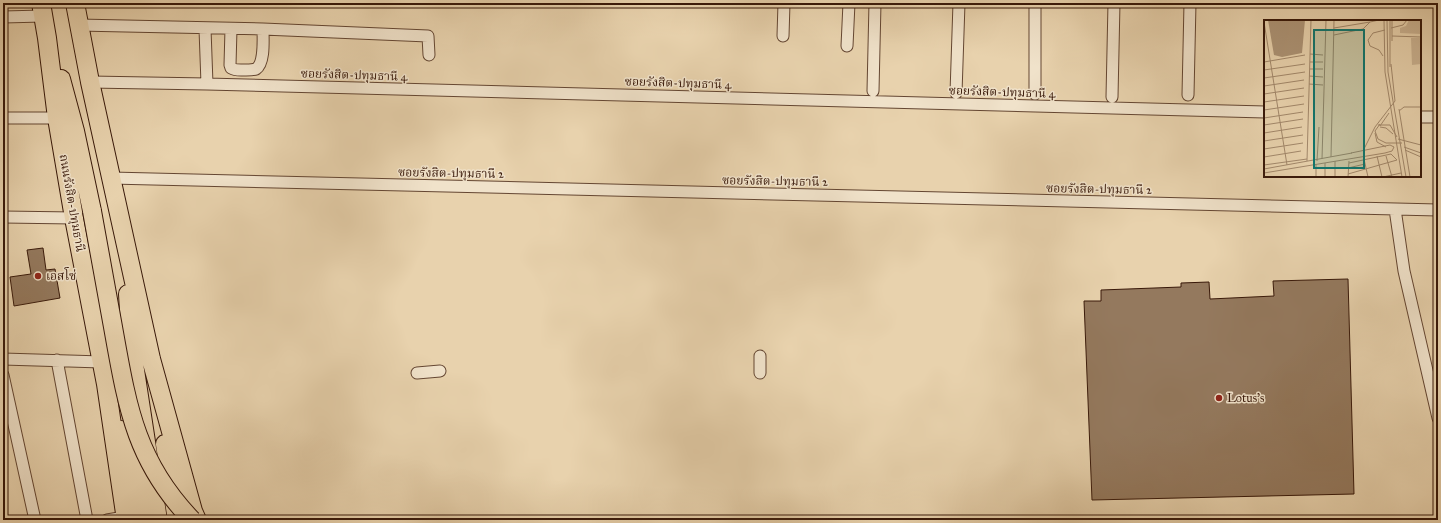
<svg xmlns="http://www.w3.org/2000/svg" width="1441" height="523" font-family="'IM FELL Great Primer','Noto Serif Thai',serif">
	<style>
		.building { fill: #94795e; stroke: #381809 }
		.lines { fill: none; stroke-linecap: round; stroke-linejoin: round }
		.minor-casing { stroke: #644632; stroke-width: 13 }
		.primary-casing { stroke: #381809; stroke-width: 20 }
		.minor { stroke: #f0e2ca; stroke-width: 11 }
		.primary { stroke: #e8d2ad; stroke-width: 18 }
		.primary-bridge-casing { stroke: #381809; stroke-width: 20; stroke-linecap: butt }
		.primary-bridge { stroke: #e8d2ad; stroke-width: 18 }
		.poi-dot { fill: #8f2418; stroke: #f0e2ca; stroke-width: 1.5 }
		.labels { text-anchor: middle; stroke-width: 3; stroke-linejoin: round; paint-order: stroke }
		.street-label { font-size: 12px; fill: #381809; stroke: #f0e2ca }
		.poi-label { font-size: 12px; fill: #381809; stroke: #f0e2ca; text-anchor: start }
		.inset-road { fill: none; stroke: #a2886b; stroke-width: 1 }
		.view { fill: #0f766e; fill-opacity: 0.15; stroke: #0f766e; stroke-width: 2 }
		.inset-edge { fill: none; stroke: #381809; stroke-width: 2 }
	</style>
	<rect width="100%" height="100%" fill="#e8d2ad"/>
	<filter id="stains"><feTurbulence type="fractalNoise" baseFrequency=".005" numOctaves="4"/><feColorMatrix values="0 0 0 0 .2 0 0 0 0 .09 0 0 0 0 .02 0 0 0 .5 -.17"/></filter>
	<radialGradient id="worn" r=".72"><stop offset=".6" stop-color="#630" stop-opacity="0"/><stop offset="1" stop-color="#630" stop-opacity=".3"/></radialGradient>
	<path class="building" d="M43,248L46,270L55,269L60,298L14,306L10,277L31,274L27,250Z
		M1348,279L1354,494L1092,500L1084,301H1101V290L1181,287V283L1209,282L1210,299L1274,296L1273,281Z"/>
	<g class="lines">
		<defs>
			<path id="minor" d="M3,17L43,16
				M78,25L263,29L428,36L429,55
				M205,29L207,84
				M231,29L230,65L231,68C236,71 241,70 246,70C249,70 253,70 256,69C265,63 263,39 263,29
				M783,36L784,3
				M847,46L849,3
				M90,82L207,84L1265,112
				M873,91L875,3
				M956,93L959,3
				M1035,94V3
				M1188,95L1190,3
				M1112,97L1114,3
				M1420,117H1438
				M3,118H57
				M111,178L1438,210
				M1395,209L1404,271L1438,418
				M3,217L74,218
				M3,359L102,362
				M57,360L87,520
				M417,373L440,371
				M760,373V356
				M3,375L35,520
				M107,520L125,517"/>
			<path id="primary" d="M41,3L47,38L57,118L74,218L106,384L126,520
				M75,3L90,82L151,359L193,511L197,520
				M61,79L75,131L92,211
				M128,294L131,344L158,520
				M121,430L135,476L144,520
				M165,444L177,520"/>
		</defs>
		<use href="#minor" class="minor-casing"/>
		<use href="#primary" class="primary-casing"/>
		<use href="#minor" class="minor"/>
		<use href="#primary" class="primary"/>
		<defs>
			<path id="primary-bridge" d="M92,211C99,250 106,288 113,327C127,405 135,461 192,520"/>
		</defs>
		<use href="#primary-bridge" class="primary-bridge-casing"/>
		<use href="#primary-bridge" class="primary-bridge"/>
	</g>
	<g class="poi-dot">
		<circle cx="38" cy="276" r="4"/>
		<circle cx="1219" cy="398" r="4"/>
	</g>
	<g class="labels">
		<g class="street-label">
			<text transform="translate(354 75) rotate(2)" y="4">ซอยรังสิต-ปทุมธานี 4</text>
			<text transform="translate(678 83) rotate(2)" y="4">ซอยรังสิต-ปทุมธานี 4</text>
			<text transform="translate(1002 92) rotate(2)" y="4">ซอยรังสิต-ปทุมธานี 4</text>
			<text transform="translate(451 173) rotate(1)" y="4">ซอยรังสิต-ปทุมธานี 2</text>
			<text transform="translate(775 181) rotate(1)" y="4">ซอยรังสิต-ปทุมธานี 2</text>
			<text transform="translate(1099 189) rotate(1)" y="4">ซอยรังสิต-ปทุมธานี 2</text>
			<text transform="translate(72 203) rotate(80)" y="4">ถนนรังสิต-ปทุมธานี</text>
		</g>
		<g class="poi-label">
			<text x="46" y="280">เอสโซ่</text>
			<text x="1227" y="402">Lotus's</text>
		</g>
	</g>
	<g transform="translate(1264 20)">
		<rect width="157" height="157" fill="#e8d2ad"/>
		<path d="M145,0H157V14L136,13V8L142,6ZM147,18H157V44L148,45Z" fill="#cab291"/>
		<path d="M4,0H41L38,33L18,37L10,35Z" fill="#ac9375"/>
		<path class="inset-road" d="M120,0L121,52L138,157M123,0L124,52L142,157M126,0V47M0,2L23,145M70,8L106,2M127,8L139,5L143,0M70,15L99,9L106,2L115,0M128,16L157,17M128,21V0M46,34L59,35M119,36L115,30L106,26L104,20L109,13L121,10M0,42L41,35M46,42H59M46,49H59M0,50L41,44M45,56L59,57M0,58L41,52M45,64L59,65M0,66L40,60M0,74L40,68M0,82L40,76M135,89L146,157M0,90L40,84M135,91L140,87H157M0,98L39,92M116,104L111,111L114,119L122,123H138M0,105L39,99M114,105H126L133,117M116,106L125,93M116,107L122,108L129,114M0,113L38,107M111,113L113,122L122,127M134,119L157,125M0,121L39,115M140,127L157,133M0,129L39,123M141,130L157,137M99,131L111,107L131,81L127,44M113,136L118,157M122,136L128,157M0,137L37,131M67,137L70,0M58,139L62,0M100,139L104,157M43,141L47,0M53,141L55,107M61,143V157M52,144V157M0,145L43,139M84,148L101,144M0,149L88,133M0,153L121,133L128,131L130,127L126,125L87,133M84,154L133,140L127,134L85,143M71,157V141M84,157L85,141M119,157L137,153"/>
		<path class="view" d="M50,10H100V148H50Z"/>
		<rect width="157" height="157" class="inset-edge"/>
	</g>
	<rect width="1441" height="523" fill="none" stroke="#e8d2ad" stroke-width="16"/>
	<rect x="4" y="4" width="1433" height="515" fill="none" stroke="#381809" stroke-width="2"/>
	<rect x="8" y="8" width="1425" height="507" fill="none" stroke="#381809"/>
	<rect width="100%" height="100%" filter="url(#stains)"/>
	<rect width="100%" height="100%" fill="url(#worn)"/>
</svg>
